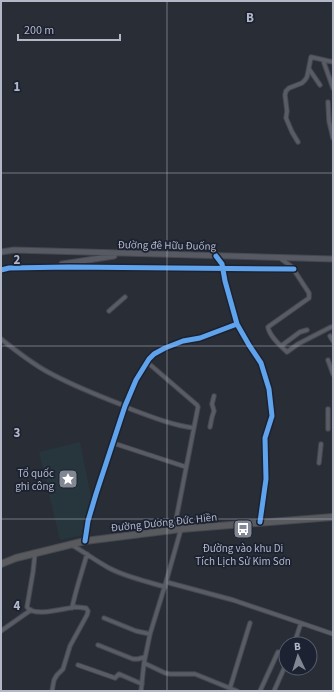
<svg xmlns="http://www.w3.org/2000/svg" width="334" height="692" font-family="'Source Sans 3',sans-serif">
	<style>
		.green { fill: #26363c }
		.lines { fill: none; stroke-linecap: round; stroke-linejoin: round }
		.street-casing { stroke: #45484f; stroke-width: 5.5 }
		.secondary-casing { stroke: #45484f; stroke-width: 7 }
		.highway-casing { stroke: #464951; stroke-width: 8 }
		.street { stroke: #595c64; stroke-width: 3.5 }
		.secondary { stroke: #575a63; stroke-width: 5 }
		.highway { stroke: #595a5e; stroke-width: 6 }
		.cycleway-casing { stroke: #1c2231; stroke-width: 8 }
		.cycleway { stroke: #60a3ed; stroke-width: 5 }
		.grid { fill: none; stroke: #b2b8c7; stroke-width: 1; stroke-opacity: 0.55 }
		.labels { text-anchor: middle; stroke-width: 3.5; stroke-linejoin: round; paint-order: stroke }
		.street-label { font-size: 11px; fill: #b2b8c7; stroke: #1c2231 }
		.poi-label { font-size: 11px; fill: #b2b8c7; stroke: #1c2231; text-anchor: end }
		.grid-label { font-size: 13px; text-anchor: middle; font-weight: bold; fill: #b2b8c7; stroke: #1c2231; stroke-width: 3.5; stroke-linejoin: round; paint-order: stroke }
	</style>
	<rect width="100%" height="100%" fill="#292d36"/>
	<path class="green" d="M80,442L92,502L83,535L60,540L39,452Z"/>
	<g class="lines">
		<defs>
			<path id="street" d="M323,60L333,88
				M309,69L320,85
				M328,102L329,121L333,138
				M298,142L292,132L286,118L287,111L285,95L286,91L289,88L302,83L305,80L307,77L311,57L333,62
				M216,256L222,264L225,281L237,324L249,345L261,363L269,389L272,416L265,438L266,479L260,522
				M280,258L292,267L309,293V298L268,327C269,336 281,346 287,352L298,344L331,327
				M109,311L125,297
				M330,336L333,341
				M1,339C15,350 30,362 46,371C71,385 99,396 125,406
				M281,346L300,332L307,330
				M328,360L333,374
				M147,362L197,405L198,407L174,530
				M125,407C147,415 170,425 194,428
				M210,427L212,417L214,411L212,404L214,396
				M328,429V409
				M113,443L186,467
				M319,463L321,444
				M181,529L166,582L150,634L144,663L165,673L170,674H195L237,691
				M85,541L88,521L96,494L125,406L136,380L149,359L154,354L165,348L183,341L200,338L237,324
				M72,545C84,552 96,561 109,568C126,577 146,581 165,587
				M35,553L33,572L27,607C34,618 65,608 76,607C80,607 82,608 86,608L88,611L87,615L70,646L63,669L57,675L54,680L52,691
				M166,582L233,600L301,623
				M72,608C76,589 82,572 87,554
				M104,618L136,631L150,634
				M1,631L31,610
				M294,644L301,623L333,634
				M98,645L133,659H138L145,657
				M78,665L115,678L119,674L142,684
				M230,688L250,623
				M141,691L144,663
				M260,691L278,652
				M274,691L286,664"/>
			<path id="secondary" d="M1,252L14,250L333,259
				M62,264L114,256
				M1,270L9,268L69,267L294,269"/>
			<path id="highway" d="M1,564L16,558L85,541L181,529L333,517"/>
		</defs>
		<use href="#street" class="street-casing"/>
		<use href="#secondary" class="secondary-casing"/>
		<use href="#highway" class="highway-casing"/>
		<use href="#street" class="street"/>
		<use href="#secondary" class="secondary"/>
		<use href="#highway" class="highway"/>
		<defs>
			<path id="cycleway" d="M216,256L222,264L225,281L237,324L249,345L261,363L269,389L272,416L265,438L266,479L260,522
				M1,270L9,268L69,267L294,269
				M85,541L88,521L96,494L125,406L136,380L149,359L154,354L165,348L183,341L200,338L237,324"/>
		</defs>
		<use href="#cycleway" class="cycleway-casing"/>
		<use href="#cycleway" class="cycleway"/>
	</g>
	<path class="grid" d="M167,1V691M1,173H333M1,346H333M1,519H333"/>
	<defs>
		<symbol id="sight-square" viewBox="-11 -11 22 22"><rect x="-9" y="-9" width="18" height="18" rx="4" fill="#828794" stroke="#1c2231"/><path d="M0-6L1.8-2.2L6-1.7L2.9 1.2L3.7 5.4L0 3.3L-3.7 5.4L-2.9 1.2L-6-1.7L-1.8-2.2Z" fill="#fff"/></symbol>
		<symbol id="bus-square" viewBox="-11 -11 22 22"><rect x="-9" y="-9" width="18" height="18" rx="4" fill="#828794" stroke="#1c2231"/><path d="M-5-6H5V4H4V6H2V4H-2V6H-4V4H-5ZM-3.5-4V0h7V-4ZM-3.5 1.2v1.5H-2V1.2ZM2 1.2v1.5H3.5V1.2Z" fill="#fff"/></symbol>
	</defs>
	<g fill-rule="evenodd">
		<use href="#sight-square" x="57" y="468" width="22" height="22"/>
		<use href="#bus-square" x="232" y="518" width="22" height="22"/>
	</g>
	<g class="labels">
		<g class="street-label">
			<text transform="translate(167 245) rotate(1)" y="4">Đường đê Hữu Đuống</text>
			<text transform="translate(164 522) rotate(-6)" y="4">Đường Dương Đức Hiền</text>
		</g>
		<g class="poi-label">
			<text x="54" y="477">Tổ quốc<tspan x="54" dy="13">ghi công</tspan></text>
			<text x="243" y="552" text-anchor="middle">Đường vào khu Di<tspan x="243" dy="13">Tích Lịch Sử Kim Sơn</tspan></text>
		</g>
	</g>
	<g class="grid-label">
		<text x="250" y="22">B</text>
		<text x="17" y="91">1</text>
		<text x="17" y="264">2</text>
		<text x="17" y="437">3</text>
		<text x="17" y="610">4</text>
	</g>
	<rect width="334" height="692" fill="none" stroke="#b2b8c7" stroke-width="4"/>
	<g transform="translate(298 656) rotate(356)"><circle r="19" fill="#1c2231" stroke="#585e6d"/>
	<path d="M0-3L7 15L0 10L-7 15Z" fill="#828794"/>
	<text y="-6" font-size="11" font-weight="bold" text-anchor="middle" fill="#b2b8c7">B</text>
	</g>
	<path d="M18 34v6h102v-6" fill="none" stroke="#b2b8c7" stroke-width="2"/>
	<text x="24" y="34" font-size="12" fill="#b2b8c7" stroke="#1c2231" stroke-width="3" paint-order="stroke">200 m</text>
</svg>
